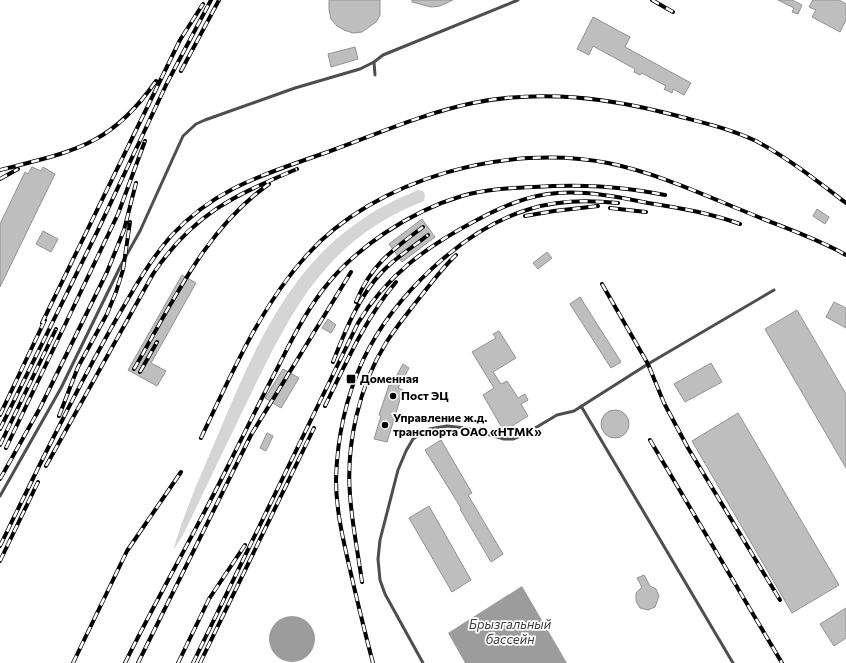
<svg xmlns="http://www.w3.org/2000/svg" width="846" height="663" font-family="Commissioner,sans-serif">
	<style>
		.green { fill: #d5d5d5 }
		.water { fill: #9c9c9c }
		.building { fill: #bebebe; stroke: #929292 }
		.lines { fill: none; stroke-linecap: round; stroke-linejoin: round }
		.lane { stroke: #4e4e4e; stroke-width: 3 }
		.rail-casing { stroke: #000; stroke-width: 4 }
		.rail { stroke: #fff; stroke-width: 2.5; stroke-dasharray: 8; stroke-linecap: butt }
		.poi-dot { fill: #000; stroke: #fff; stroke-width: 1.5 }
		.labels { text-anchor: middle; stroke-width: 3.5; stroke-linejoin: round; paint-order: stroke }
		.poi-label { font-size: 12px; font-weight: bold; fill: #000; stroke: #fff; text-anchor: start }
		.water-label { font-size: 13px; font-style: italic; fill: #3d3d3d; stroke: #fff }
	</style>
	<rect width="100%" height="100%" fill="#fff"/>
	<path class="green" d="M418,190L423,191L425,195L424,201C324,240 291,312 247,402C226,446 205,489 184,533L173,551C185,509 203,470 220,430C252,354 287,271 357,223C375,209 397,199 418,190Z"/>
	<path class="water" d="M522,586L567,663H465L448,633Z
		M269 639a23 23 0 1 1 46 0a23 23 0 1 1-46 0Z"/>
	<path class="building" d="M329,0H380V15L376,22L362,32L353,33L344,30L337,26L331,19L329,10Z
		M412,0H453L440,6L431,7L412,2Z
		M778,0H792L802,5L798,14L792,12L794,8Z
		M813,0H839L846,4V20L840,32L812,17L816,10L809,7Z
		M593,17L630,37L625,47L691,83L684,95L673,89L672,93L664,89L666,86L642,73L640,75L634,72L635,69L593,46L589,55L577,49Z
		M355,47L358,59L331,67L328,54Z
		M32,167L41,171L43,167L55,174L0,287V224L25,172L28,174Z
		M817,209L829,217L825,224L813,216Z
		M422,219L435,237L402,262L389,244Z
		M43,231L58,239L51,252L36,244Z
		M547,252L552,258L538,269L533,263Z
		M182,275L196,283L151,363L166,371L157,386L128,370Z
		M580,297L621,362L611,368L570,304Z
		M834,302L846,308V328L826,317Z
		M797,310L846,394V468L765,329Z
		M328,319L336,325L331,333L322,328Z
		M499,331L516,358L493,372L501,384L507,381L518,398L525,394L528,400L521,404L528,416L504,431L483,395L494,388L472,352L496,338L493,334Z
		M711,363L722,382L685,402L674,384Z
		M403,364L409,368L398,388L403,390L387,442L374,439L381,416L379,415L389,385L391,386Z
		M283,369L299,378L281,408L265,398Z
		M601 424a14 14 0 1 1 28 0a14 14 0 1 1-28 0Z
		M738,413L839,585L792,613L692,441Z
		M267,433L273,436L266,451L260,448Z
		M441,440L472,493L468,495L503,554L491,562L460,509L461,508L425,450Z
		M429,506L471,580L452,592L409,518Z
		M644,575L650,586L656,589L659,596L655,607L648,610L640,608L636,601V593L642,587L637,578Z
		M846,608V638L834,646L820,624Z"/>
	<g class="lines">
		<path class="lane" d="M374,62L375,75
			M581,406L733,663
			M0,496L61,388L121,265L140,231L183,136L196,124L205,120L295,88L360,69L374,62L383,55L518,0
			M423,663L385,594L380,580L378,559L380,540L398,470L406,451L413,439L429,429L447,426L466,428L504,439H513L525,434L557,415L574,411L648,364L774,290"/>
		<defs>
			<path id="rail" d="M652,0L673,12
				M181,71L219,0
				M0,170C73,151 110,147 156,81
				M0,179L18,169
				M610,208L646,212
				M525,216L554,211L598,206
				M602,284L648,364L664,403L688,448L780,600
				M356,302C371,265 392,250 423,227
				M42,323L180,40L203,4
				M333,362C345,331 359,296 382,272C395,258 413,247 428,235
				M134,369C172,304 205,229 269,184
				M140,372L157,342
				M325,406C346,363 365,319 396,282
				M0,415L45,320
				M59,416L78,367L107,314L116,292L123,270L130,222
				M0,429L98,230L167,83L211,0
				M201,438C231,375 260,307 307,255C376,178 508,143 608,163C657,173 704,195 751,214C782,227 816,238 846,255
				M650,440L782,663
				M0,445L56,329
				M6,448L118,214L145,141
				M46,466L153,274C193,214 233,196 297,169
				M0,479L40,408L107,272L124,230L136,183
				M0,546C35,474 70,402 109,332C128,299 146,265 171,236C218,185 270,173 333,150C379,133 425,113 473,103C542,89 610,98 678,116C704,123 731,129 756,141C788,158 817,181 846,203
				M0,561L38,482
				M362,582C358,553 352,524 350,495C346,444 359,386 386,343C394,330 404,318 413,306C427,289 440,270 456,255
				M73,663L127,551L181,472
				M125,663C158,596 196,531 229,464C245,432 261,399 278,367C291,341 304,315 322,291C354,248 411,211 462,196C486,189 510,188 534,187C582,184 618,186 665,195
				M138,663L251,435L351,272
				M178,663L209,599L245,545
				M193,663L358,323C387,275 426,247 475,221C501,207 528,195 558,193C588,191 619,197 648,203C680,208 710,213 740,224
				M200,663L314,428
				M373,663C365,633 358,604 351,574C344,543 336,512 336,480C337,440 346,397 363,360C393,297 462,229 530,209C558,200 589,200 618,203"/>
		</defs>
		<use href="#rail" class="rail-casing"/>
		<use href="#rail" class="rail"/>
	</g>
	<g class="poi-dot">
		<rect x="346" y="374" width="10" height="10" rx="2"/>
		<circle cx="393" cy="396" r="4"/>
		<circle cx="385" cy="425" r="4"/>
	</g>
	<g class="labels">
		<g class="poi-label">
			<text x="360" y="383">Доменная</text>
			<text x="401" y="400">Пост ЭЦ</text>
			<text x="393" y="422">Управление ж.д.<tspan x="393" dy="14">транспорта ОАО «НТМК»</tspan></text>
		</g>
		<g class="water-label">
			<text x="510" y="629">Брызгальный<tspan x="510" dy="15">бассейн</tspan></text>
		</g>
	</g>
</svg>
